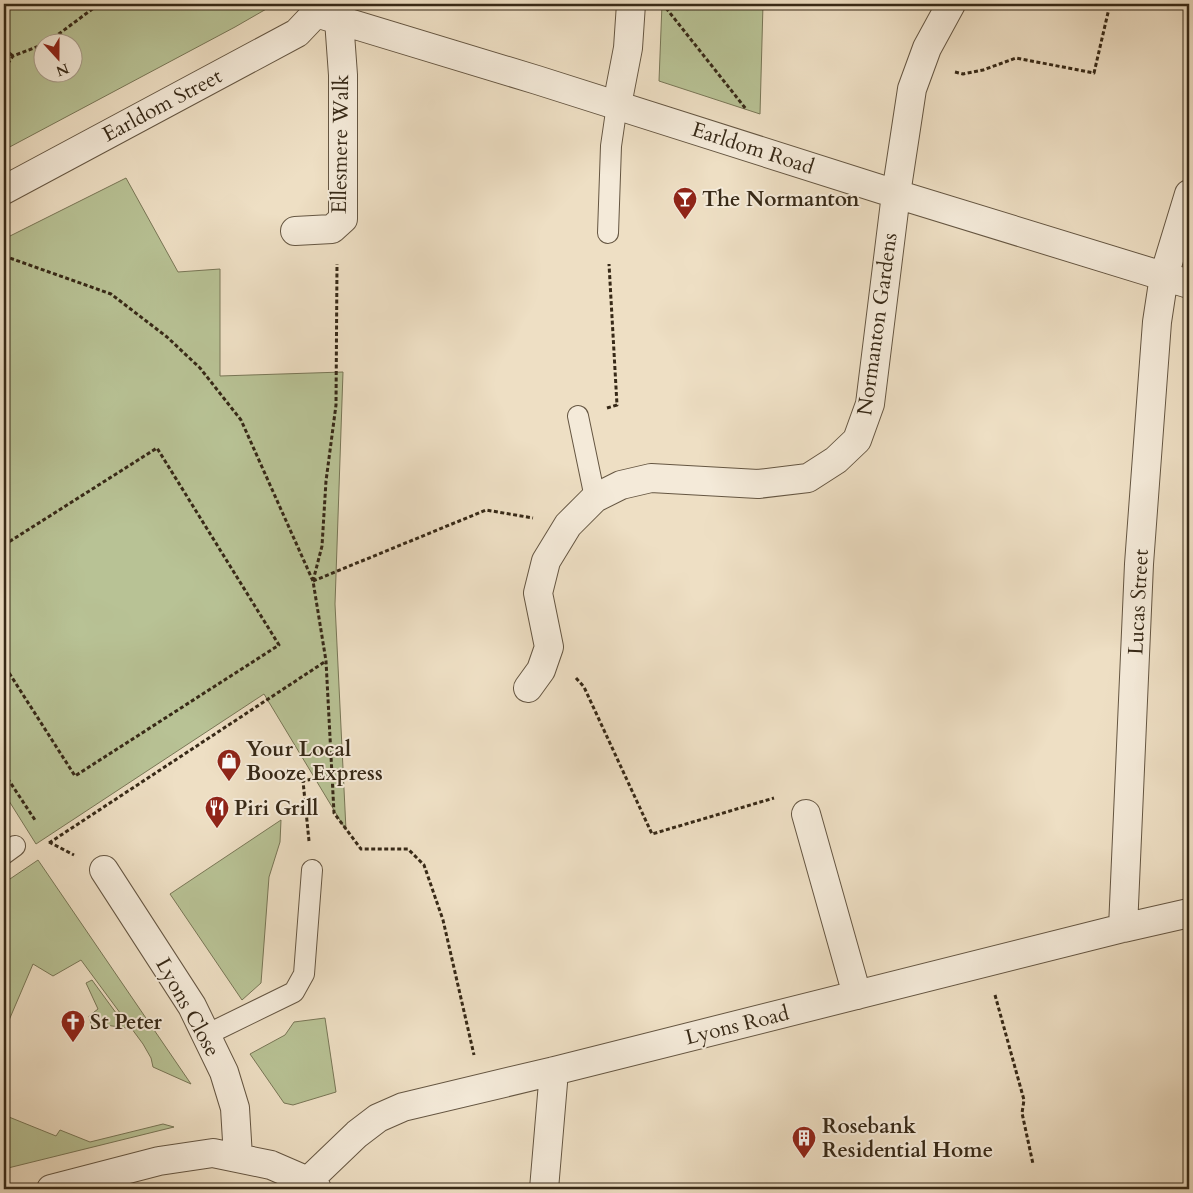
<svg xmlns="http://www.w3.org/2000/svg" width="1193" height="1193" font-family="Cardo,serif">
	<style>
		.green { fill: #b8c295; stroke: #787656; fill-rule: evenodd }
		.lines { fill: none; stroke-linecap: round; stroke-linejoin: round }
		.lane-casing { stroke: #655642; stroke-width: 22 }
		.street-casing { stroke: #655642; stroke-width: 30 }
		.path { stroke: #372917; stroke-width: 3; stroke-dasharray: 4 2.5; stroke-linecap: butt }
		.lane { stroke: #f4ead9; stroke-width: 20 }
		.street { stroke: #f4ead9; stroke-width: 28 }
		.labels { text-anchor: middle; stroke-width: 4; stroke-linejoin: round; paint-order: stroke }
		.street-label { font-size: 21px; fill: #372917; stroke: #f4ead9 }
		.poi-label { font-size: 21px; font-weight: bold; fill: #372917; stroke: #f4ead9; text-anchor: start }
	</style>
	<rect width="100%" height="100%" fill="#eedfc4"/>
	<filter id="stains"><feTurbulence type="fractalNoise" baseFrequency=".004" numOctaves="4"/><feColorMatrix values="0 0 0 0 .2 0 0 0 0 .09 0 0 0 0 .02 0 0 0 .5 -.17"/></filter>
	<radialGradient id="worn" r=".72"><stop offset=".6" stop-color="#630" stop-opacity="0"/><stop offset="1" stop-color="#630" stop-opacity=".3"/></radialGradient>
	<path class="green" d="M4,4H275L235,27L4,150ZM72,42V72H42V42Z
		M662,4H763L760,114L659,81Z
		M126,178L178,272L220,269V376L343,372L335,604L346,830L264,694L36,844L4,793V239Z
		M281,820L280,842L269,877L261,983L242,1000L170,894Z
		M38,860L191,1084L153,1067L151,1058L143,1044L81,960L53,976L33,964L4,1032V883Z
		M92,980L127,1028L105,1025L92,1027L89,1016L98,1009L86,983Z
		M325,1018L336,1092L293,1105L284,1103L250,1054L285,1035L294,1022Z
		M4,1115L56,1136L60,1130L90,1142L163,1124L174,1127L4,1169Z"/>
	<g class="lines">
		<defs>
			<path id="lane" d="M608,233L611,146L617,105
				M578,416L595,498
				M4,854L15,846
				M206,1035L294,992L304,974L312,870"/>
			<path id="street" d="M316,13L537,80L896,194L1189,284
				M617,105L628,48L631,4
				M4,190L297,33L316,13L320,4
				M295,231L332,229L343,219V75L339,20
				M528,688L541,670L549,647L538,593L546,561L568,525L595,498L621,485L651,478L758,484L808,478L836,460L857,440L870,404L896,194L912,89L927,48L951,4
				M806,814L857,995
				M104,870L192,1006L224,1072L235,1108L238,1157
				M1123,928L1139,564L1157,322L1164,276L1189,194
				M308,1181L357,1134L378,1118L403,1107L554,1071L1123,928L1189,913
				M51,1189L159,1161L213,1153L271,1165L308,1181L317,1189
				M544,1189L554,1071"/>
		</defs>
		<use href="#lane" class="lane-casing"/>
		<use href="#street" class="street-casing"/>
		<path class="path" d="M666,8L746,109
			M48,42L99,4
			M4,49L13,56
			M4,69L13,56L42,45
			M955,72L963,74L983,70L1016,58L1094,73L1110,4
			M4,256L111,294L167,337L200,368L241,420L313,581L326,661L334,813L361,849H408L424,865L443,920L474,1055
			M607,408L617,405L609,264
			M4,545L157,448L279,645L75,776L4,665
			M313,581L322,546L326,481L336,405L337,264
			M313,581L486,510L533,518
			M576,678L584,687L652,834L774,798
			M4,773L35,820
			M309,841L303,781L333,775
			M49,842L74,855
			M49,843L326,661
			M995,995L1024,1100L1022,1113L1033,1164"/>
		<use href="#lane" class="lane"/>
		<use href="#street" class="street"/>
	</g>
	<defs>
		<symbol id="bar-pin" viewBox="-11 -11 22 30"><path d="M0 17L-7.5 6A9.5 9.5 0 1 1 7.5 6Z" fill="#8f2418" stroke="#f4ead9"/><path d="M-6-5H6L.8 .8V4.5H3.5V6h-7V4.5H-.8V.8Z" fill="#fff"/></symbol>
		<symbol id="shop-pin" viewBox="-11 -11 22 30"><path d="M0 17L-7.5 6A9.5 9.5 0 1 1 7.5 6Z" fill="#8f2418" stroke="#f4ead9"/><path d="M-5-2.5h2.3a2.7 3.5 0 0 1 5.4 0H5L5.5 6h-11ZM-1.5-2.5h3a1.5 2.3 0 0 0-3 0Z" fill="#fff"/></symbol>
		<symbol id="restaurant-pin" viewBox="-11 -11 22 30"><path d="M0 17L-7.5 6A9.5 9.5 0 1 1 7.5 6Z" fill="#8f2418" stroke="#f4ead9"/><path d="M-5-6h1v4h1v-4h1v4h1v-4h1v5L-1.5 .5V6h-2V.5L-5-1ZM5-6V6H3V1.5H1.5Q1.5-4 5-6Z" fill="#fff"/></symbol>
		<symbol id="church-pin" viewBox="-11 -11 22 30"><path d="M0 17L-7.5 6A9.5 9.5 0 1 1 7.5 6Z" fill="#8f2418" stroke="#f4ead9"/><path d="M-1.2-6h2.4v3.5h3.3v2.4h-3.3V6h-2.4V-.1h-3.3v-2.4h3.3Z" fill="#fff"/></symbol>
		<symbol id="building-pin" viewBox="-11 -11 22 30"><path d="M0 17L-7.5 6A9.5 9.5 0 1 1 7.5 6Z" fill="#8f2418" stroke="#f4ead9"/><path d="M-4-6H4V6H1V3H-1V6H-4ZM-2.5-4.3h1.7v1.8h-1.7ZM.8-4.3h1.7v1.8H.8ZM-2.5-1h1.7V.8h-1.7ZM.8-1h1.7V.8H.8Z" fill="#fff"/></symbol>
	</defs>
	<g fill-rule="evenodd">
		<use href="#bar-pin" x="671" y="185" width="28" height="38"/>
		<use href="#shop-pin" x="215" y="747" width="28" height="38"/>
		<use href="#restaurant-pin" x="203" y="794" width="28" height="38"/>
		<use href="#church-pin" x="59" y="1008" width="28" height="38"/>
		<use href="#building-pin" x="790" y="1124" width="28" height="38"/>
	</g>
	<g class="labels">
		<g class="street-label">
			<text transform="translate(162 105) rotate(-28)" y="7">Earldom Street</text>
			<text transform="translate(340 144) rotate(-89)" y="7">Ellesmere Walk</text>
			<text transform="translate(753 148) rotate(18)" y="7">Earldom Road</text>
			<text transform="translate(877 324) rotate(-82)" y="7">Normanton Gardens</text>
			<text transform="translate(1138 602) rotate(-87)" y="7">Lucas Street</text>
			<text transform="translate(188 1007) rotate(61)" y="7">Lyons Close</text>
			<text transform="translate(737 1025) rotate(-14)" y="7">Lyons Road</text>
		</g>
		<g class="poi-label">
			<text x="702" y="206">The Normanton</text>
			<text x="246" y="756">Your Local<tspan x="246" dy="24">Booze Express</tspan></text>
			<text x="234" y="815">Piri Grill</text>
			<text x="90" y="1029">St Peter</text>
			<text x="822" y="1133">Rosebank<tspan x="822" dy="24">Residential Home</tspan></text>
		</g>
	</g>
	<rect width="1193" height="1193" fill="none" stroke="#eedfc4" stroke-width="20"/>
	<rect x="5" y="5" width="1183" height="1183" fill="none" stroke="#372917" stroke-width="2.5"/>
	<rect x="10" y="10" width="1173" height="1173" fill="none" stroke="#372917"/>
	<g transform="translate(58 58) rotate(159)"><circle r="24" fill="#f4ead9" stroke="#a89d8b"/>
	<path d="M0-4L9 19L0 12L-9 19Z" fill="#8f2418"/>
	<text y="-8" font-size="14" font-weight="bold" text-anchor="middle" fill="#372917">N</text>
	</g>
	<rect width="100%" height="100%" filter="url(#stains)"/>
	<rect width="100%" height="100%" fill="url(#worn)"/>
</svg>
